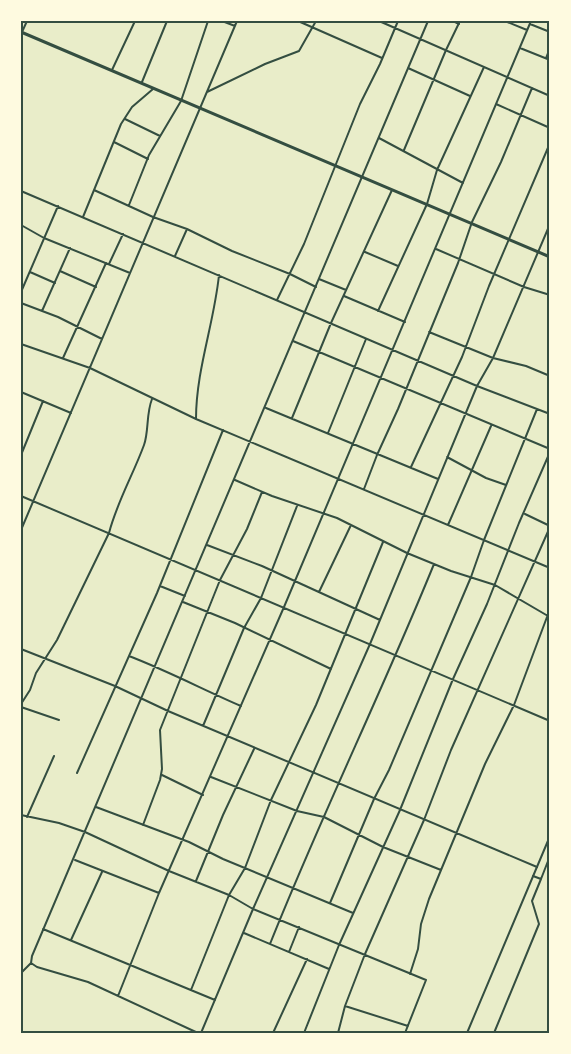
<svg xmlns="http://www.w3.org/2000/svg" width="571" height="1054" font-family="'Asap Condensed',sans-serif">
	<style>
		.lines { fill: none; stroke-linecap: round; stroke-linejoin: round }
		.minor { stroke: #344e41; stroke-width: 2 }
		.tertiary { stroke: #344e41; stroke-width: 2 }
		.primary { stroke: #344e41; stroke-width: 3 }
		.neatline { fill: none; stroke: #344e41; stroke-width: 2 }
	</style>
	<rect width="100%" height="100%" fill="#e9edc9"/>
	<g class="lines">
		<path class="minor" d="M216,21H218
			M222,21L235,26
			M298,21L382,58
			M379,21L550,96
			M453,21L459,24
			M505,21L527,30
			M530,24L550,32
			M22,32L27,21
			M520,48L550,60
			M546,58L550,48
			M408,68L470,96
			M112,70L135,21
			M142,82L167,21
			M207,92L265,64L299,51L316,21
			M496,104L550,128
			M125,119L160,136
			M379,138L463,183
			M114,142L148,159
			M404,150L446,50L460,21
			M94,190L153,217L187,229L232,251L290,274L316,287
			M21,191L477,386L550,414
			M129,205L149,155L181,101L208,21
			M83,217L121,124L132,107L153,89
			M21,225L44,238L130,273
			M436,249L524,287L550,295
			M365,252L398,266
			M175,256L187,229
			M109,264L123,234
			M60,271L96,287
			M30,272L55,283
			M319,279L346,290
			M21,292L58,206
			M344,296L405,322
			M277,300L304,244L360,104L380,64L398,21
			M21,303L58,317L102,339
			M42,311L70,248
			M378,311L427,204L437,170L484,67
			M429,332L493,358L526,366L550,376
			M293,341L550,449
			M21,344L90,368L196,419L550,568
			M63,358L106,263
			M21,392L71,413
			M266,408L438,479
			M292,418L331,323L392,190
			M196,419C196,370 214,324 219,275
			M328,433L366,339
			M21,455L43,401
			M447,457L486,478L506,485
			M411,467L462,357L489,286L550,143
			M235,480L272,496L337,518L407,553L451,571L495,585L548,616
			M364,489L377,455L398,409L458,263L472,222L501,162L532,88
			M21,496L550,721
			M525,514L550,526
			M448,525L491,426
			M21,530L237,21
			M207,545L262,566L380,620
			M160,586L185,596
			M319,592L351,525
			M183,602L235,623L331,669
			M21,649L115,686L168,711L537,867
			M129,656C168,671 204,690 241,706
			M21,704L30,690L36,673L57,640L109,533C117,502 133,475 144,445C149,431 146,414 152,399
			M21,707L59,720
			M203,726L244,628L261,598L297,506
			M77,773L157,593L223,430
			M162,775L203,795
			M211,777L297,811L324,817L383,847L441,870
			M96,807L189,842L223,859L353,913
			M21,815L59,823L85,832L169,871L229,895L253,909L426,980L405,1033
			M27,817L54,756
			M143,825L160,780L162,769L160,730L220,580L247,529L262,492
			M75,860L159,893
			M541,879L550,856
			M196,881L223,815L254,749
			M330,903L374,799L389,770L471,577L484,540L537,409
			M43,929L215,1000
			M244,933L329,969
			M71,940L102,872
			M270,944C321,816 382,692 434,564
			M289,952L299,927
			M31,963L37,967L88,982L198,1033
			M21,973L31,963L32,956L428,21
			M410,974L418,949L421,924L429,899L485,764L514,705L550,609
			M191,990L229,895L245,868L271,800L316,705L383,542
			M118,996L159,893L284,607L531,21
			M345,1006L408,1026
			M201,1033L253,909L370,644L477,386L493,358L550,224
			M273,1033L307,959
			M304,1033L339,945L400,810L453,679L487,604L519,523L550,452
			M338,1033L345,1006L365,954L424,820L451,750L550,527
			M494,1033L539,924L532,901L541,879L533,876"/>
		<path class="tertiary" d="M467,1033L550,836"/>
		<path class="primary" d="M21,32L550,257"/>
	</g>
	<rect width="571" height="1054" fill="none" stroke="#fefae0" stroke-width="45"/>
	<rect x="22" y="22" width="526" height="1010" class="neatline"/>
</svg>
